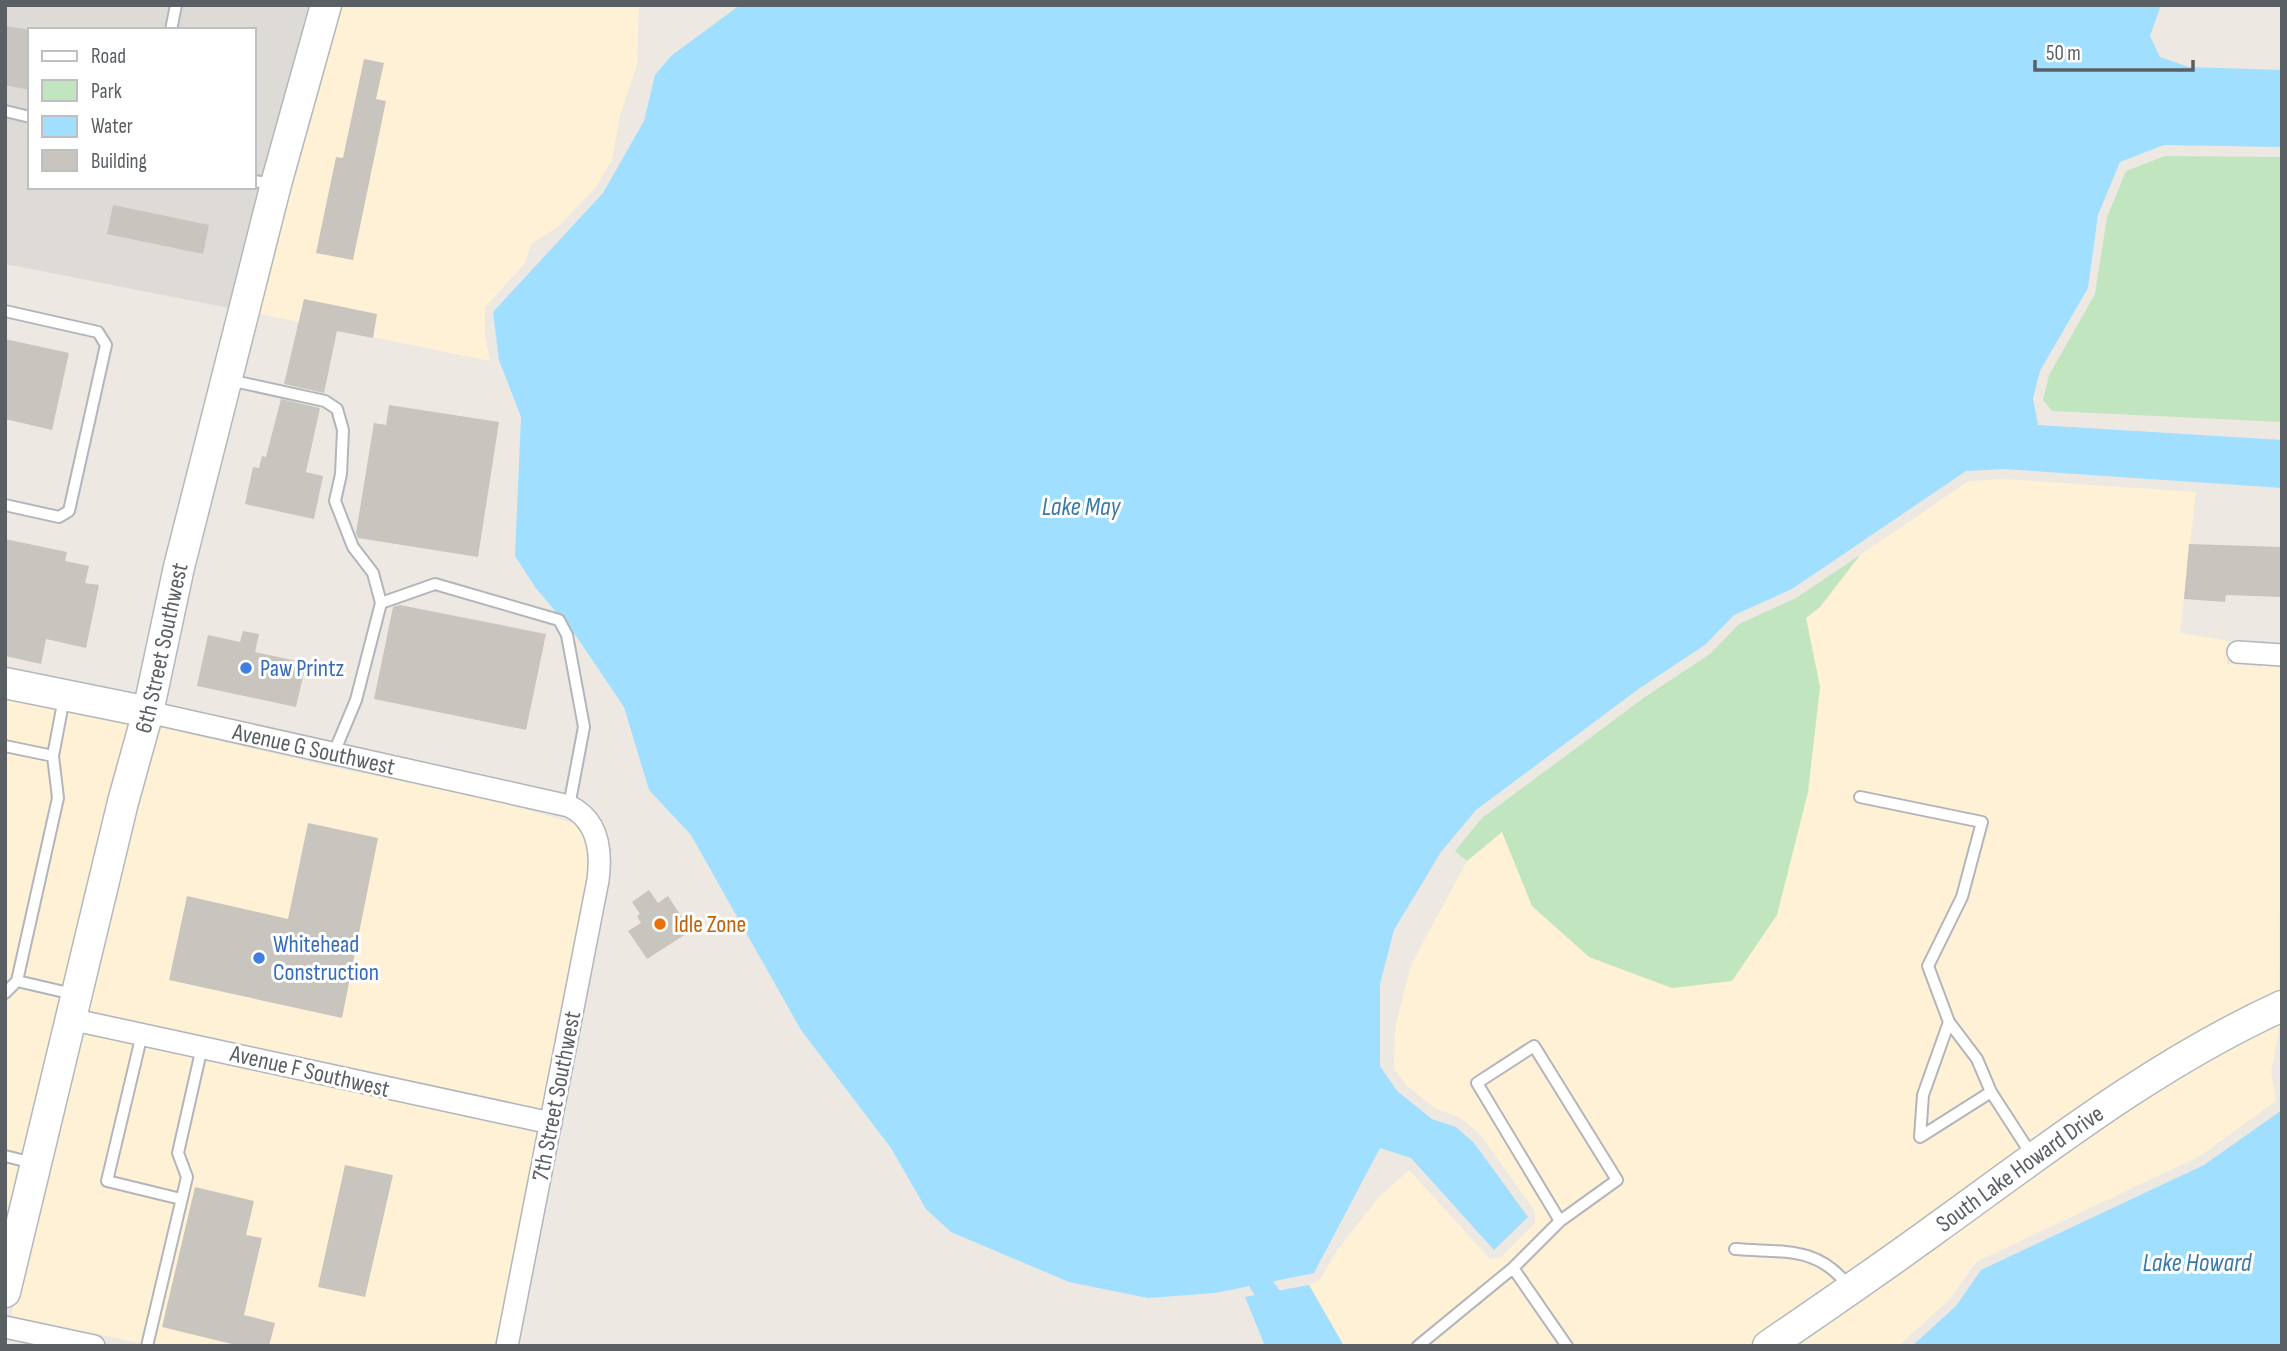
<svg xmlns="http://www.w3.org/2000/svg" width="2287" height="1351" font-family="'Sofia Sans Condensed',sans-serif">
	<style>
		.commercial { fill: #fef1d6 }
		.industrial { fill: #dedbd6; fill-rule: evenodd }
		.green { fill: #c1e5be }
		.water { fill: #a0dfff }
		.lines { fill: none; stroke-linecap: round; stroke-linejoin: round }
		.canal { stroke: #a0dfff; stroke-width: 23 }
		.building { fill: #c8c4be }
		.lane-casing { stroke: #b2b5b9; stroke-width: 14 }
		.street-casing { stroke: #b2b5b9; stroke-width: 24 }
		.secondary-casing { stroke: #b3b8bc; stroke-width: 33 }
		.lane { stroke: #fff; stroke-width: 10 }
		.street { stroke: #fff; stroke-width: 21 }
		.secondary { stroke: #fff; stroke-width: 30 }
		.shop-dot { fill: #3f7fe0; stroke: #fff; stroke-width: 2.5 }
		.food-dot { fill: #e8710a; stroke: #fff; stroke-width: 2.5 }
		.labels { text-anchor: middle; stroke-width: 6; stroke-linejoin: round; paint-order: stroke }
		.street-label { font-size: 24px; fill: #5a5f63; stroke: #fff }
		.shop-label { font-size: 24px; fill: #366cbe; stroke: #fff; text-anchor: start }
		.food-label { font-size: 24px; fill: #c56008; stroke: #fff; text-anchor: start }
		.water-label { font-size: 26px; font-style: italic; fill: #3b7aa8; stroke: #fff }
	</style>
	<rect width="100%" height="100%" fill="#ede9e2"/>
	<path class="commercial" d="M337,5H639L637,65L620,115L612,160L596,187L559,226L531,244L525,263L485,307V336L490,361L255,313Z
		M2003,479L2196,492L2180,633L2228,641L2227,664L2282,667L2279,993L1748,1346H1344L1309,1285L1320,1280L1336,1252L1378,1198L1409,1170L1490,1259L1500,1258L1535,1223V1211L1480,1134L1459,1117L1436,1109L1407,1086L1394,1069L1395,1028L1411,965L1467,861L1502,831L1532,906L1820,687L1806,618L1820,607L1860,555L1969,481Z
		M5,696L134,722L5,1245Z
		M155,726L331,767L489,799L577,824L588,849L589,863L543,1109L83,1009Z
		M2281,1019L2271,1072L2276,1101L2200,1156L1976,1262L1950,1299L1898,1346H1789L2067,1146L2200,1060Z
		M77,1032L538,1133L496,1346H154L11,1316Z"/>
	<path class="industrial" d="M5,5H314L234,309L5,264ZM30,30H254V187H30Z"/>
	<path class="green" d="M2165,156L2282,157V422L2052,411L2043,400L2049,375L2095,294L2107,217L2126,171Z
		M1860,555L1820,607L1806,618L1820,687L1808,792L1777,915L1732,981L1672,988L1589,957L1532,906L1502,832L1467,861L1455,851L1482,818L1645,697L1710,654L1739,624L1796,598Z"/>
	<path class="water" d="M740,5H2161L2150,36L2160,57L2189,67L2282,70V147L2164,145L2120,162L2098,215L2088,288L2040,371L2033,398L2038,425L2282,440V488L2004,469L1966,471L1792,589L1734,615L1705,645L1640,688L1476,810L1441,852L1394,930L1380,984V1066L1397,1091L1432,1119L1456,1127L1474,1143L1528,1217L1494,1250L1411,1158L1380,1148L1314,1273L1215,1293L1148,1298L1069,1282L951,1232L926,1209L891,1148L801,1030L691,835L649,790L624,707L576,636L535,587L515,556L521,417L499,360L493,312L603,193L644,121L655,75L671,56Z
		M2282,1110V1346H1912L1956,1306L1981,1270L2204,1165Z
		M1309,1285L1344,1346H1265L1245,1297Z"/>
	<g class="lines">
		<path class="canal" d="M1261,1284L1304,1346"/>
	</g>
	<path class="building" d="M5,26L30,30V90L5,85Z
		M364,59L384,63L376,99L386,101L353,260L316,253L336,157L343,158Z
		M113,205L209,225L203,254L107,234Z
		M304,299L377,314L373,338L337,331L324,393L284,384Z
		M5,339L69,353L52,430L5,419Z
		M281,399L320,408L306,472L323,476L314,519L245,504L253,467L259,468L262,456L266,457Z
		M389,405L499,422L478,557L358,538L356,533L374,423L386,425Z
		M5,539L67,552L65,561L89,566L85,583L99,585L86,648L46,639L41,664L5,656Z
		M2189,544L2282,547V597L2226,595L2225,602L2184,599Z
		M400,605L546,634L526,730L374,699L393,607Z
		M243,631L259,634L255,652L306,663L296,707L197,686L208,635L240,642Z
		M308,823L378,838L342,1018L169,980L187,896L288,919Z
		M649,890L658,903L668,896L685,922L680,925L686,934L647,959L628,931L641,923L637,916L640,914L632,902Z
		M345,1165L393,1175L365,1297L318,1287Z
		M195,1187L254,1201L246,1235L262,1238L244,1315L275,1323L269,1346H240L162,1327Z"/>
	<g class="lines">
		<defs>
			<path id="lane" d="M171,30L176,5
				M5,111L30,117
				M254,181L275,184
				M5,311L98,332L106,345L69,511L59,517L5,505
				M229,380L325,401L337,409L343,430L341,474L335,501L353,547L373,573L381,603L356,700L333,755
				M381,603L435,584L559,620L567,635L584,727L569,806
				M5,746L53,756
				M1860,797L1982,822L1962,897L1928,966L1949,1022L1977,1059L1991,1092L2033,1157
				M17,981L73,994
				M5,993L17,981L58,798L53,756L64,698
				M1949,1022L1923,1095L1920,1137L1991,1092
				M142,1034L107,1181L181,1199
				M5,1156L33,1163
				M1735,1249C1783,1253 1818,1245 1849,1287
				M1513,1268L1560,1221L1477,1083L1534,1046L1617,1180L1560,1221
				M147,1346L187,1177L178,1153L202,1047
				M1418,1346L1513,1268L1567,1346"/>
			<g id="street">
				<path d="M2238,652L2282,655"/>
				<path id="s1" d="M148,712L569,806C598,820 602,850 598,880L507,1346"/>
				<path d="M70,1019L551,1123"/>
				<path d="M5,1327L94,1346"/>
			</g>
			<g id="secondary">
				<path d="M5,683L148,712"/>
				<path id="s2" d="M5,1292L123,802L148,712L179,567L276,184L326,5"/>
				<path id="s3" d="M1768,1346C1825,1307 1882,1268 1938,1227C2049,1147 2157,1063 2282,1006"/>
			</g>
		</defs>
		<use href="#lane" class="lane-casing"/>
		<use href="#street" class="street-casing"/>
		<use href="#secondary" class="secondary-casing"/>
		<use href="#lane" class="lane"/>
		<use href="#street" class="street"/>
		<use href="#secondary" class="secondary"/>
	</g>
	<g class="shop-dot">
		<circle cx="246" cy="668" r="7"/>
		<circle cx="259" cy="958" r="7"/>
	</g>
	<circle class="food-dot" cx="660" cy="924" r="7"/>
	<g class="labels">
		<g class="street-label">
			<text dy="8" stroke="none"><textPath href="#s2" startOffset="663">6th Street Southwest</textPath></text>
			<text dy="8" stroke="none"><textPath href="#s1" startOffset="170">Avenue G Southwest</textPath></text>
			<text transform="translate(310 1071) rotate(13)" y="8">Avenue F Southwest</text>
			<text transform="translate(556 1096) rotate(-79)" y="8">7th Street Southwest</text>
			<text dy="8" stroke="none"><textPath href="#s3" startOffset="308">South Lake Howard Drive</textPath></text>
		</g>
		<g class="shop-label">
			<text x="260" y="676">Paw Printz</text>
			<text x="273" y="952">Whitehead<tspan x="273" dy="28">Construction</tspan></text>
		</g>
		<g class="food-label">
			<text x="674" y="932">Idle Zone</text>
		</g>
		<g class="water-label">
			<text x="1081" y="515">Lake May</text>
			<text x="2197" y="1271">Lake Howard</text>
		</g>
	</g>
	<rect width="2287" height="1351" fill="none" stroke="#5a5f63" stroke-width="14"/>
	<rect x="28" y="28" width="228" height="161" fill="#ffffff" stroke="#bdbfc1" stroke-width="2"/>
	<rect x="42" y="51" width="35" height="10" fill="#ffffff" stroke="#bdbfc1" stroke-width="2"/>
	<text x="91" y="63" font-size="21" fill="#5a5f63">Road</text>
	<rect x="42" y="80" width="35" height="21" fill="#c1e5be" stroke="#bdbfc1" stroke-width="2"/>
	<text x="91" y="98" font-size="21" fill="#5a5f63">Park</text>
	<rect x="42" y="116" width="35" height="21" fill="#a0dfff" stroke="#bdbfc1" stroke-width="2"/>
	<text x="91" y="133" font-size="21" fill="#5a5f63">Water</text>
	<rect x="42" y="150" width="35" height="21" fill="#c8c4be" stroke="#bdbfc1" stroke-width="2"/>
	<text x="91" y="168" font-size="21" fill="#5a5f63">Building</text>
	<path d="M2035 60v10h158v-10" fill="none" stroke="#5a5f63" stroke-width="3.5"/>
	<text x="2046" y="60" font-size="21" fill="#5a5f63" stroke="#ffffff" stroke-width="5" paint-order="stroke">50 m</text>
</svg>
